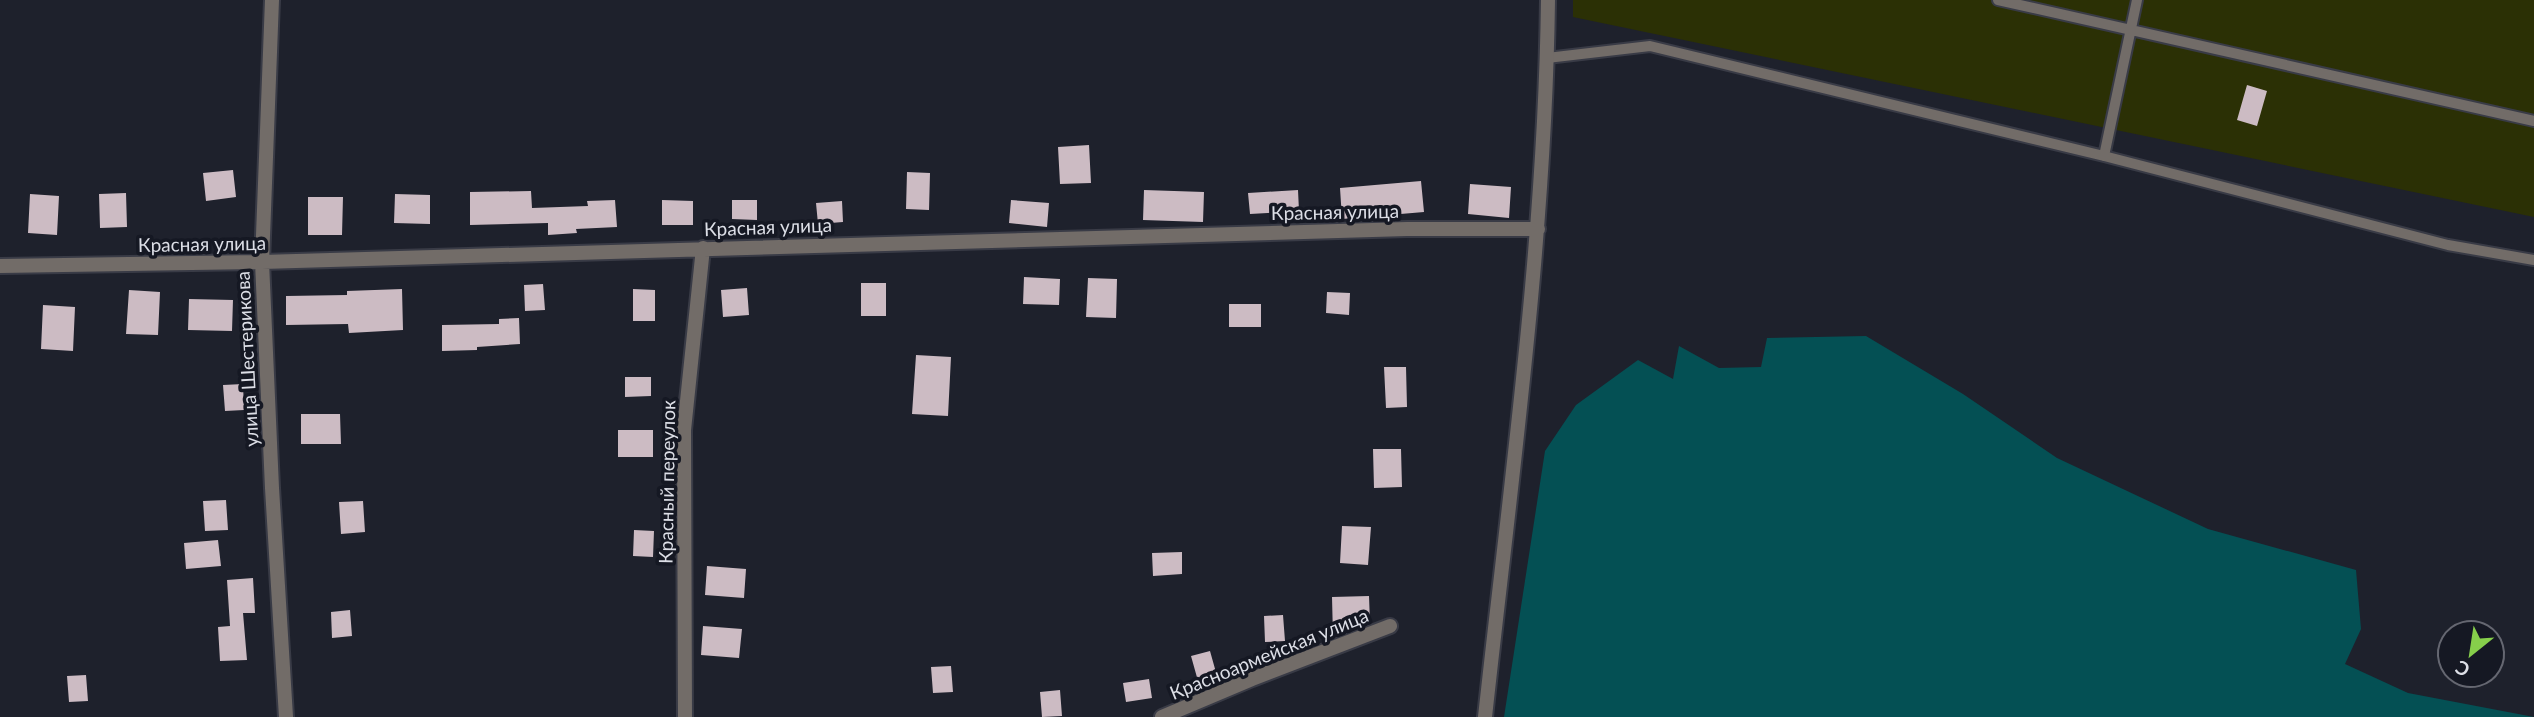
<svg xmlns="http://www.w3.org/2000/svg" width="2534" height="717" font-family="Lato,sans-serif">
	<style>
		.green { fill: #2b3005 }
		.water { fill: #045054 }
		.building { fill: #ccbbc3 }
		.lines { fill: none; stroke-linecap: round; stroke-linejoin: round }
		.lane-casing { stroke: #393b46; stroke-width: 14 }
		.street-casing { stroke: #393b46; stroke-width: 18 }
		.lane { stroke: #726c68; stroke-width: 10 }
		.street { stroke: #726c68; stroke-width: 14 }
		.labels { text-anchor: middle; stroke-width: 7; stroke-linejoin: round; paint-order: stroke }
		.street-label { font-size: 19px; fill: #dcdee6; stroke: #151823 }
	</style>
	<rect width="100%" height="100%" fill="#1e212c"/>
	<path class="green" d="M1573,0H2534V217L1573,17Z"/>
	<path class="water" d="M1866,336L1963,394L2057,458L2208,529L2356,570L2361,629L2345,664L2408,693L2534,717H1504L1545,451L1576,405L1638,360L1673,379L1679,346L1719,368L1761,367L1767,338Z"/>
	<path class="building" d="M2247,85L2267,91L2257,126L2237,120Z
		M1089,145L1091,183L1060,184L1058,147Z
		M233,170L236,197L206,201L203,173Z
		M907,172L930,173L929,210L906,209Z
		M1421,181L1424,212L1342,219L1340,188Z
		M1470,184L1511,187L1509,218L1468,214Z
		M1144,190L1204,192L1203,222L1143,220Z
		M1298,190L1299,211L1250,214L1248,193Z
		M531,191L532,208L588,206L587,201L615,200L617,227L576,229L577,233L548,235V223L470,225V192Z
		M126,193L127,227L100,228L99,194Z
		M30,194L59,196L57,235L28,233Z
		M395,194L430,195V224L394,223Z
		M308,197H343L342,235H308Z
		M662,200L693,201V225H662Z
		M732,200H757V220L732,219Z
		M1011,200L1049,203L1047,227L1009,223Z
		M842,201L843,222L818,224L816,203Z
		M1024,277L1060,279L1059,305L1023,304Z
		M1088,278L1117,279L1116,318L1086,317Z
		M861,283H886V316H861Z
		M543,284L545,310L525,311L524,285Z
		M747,288L749,315L723,317L721,290Z
		M402,289L403,330L349,333L348,324L286,325V296L347,295V291Z
		M633,289L655,290V321H633Z
		M129,290L160,292L158,335L126,334Z
		M1327,292L1350,293L1349,315L1326,313Z
		M189,299L233,300L232,331L188,330Z
		M1229,304H1261V327H1229Z
		M43,305L75,307L73,351L41,349Z
		M519,318L520,344L477,347V350L442,351V325L499,324V319Z
		M916,355L951,357L948,416L912,414Z
		M1384,367H1406L1407,407L1386,408Z
		M625,377H651V396L625,397Z
		M243,384L244,410L225,411L223,385Z
		M301,414H340L341,444H301Z
		M618,430H653V457H618Z
		M1373,449H1401L1402,487L1374,488Z
		M226,500L228,530L205,531L203,501Z
		M363,501L365,532L341,534L339,502Z
		M1342,526L1371,527L1368,565L1340,563Z
		M634,530L654,531L653,557L633,556Z
		M218,540L221,566L186,569L184,543Z
		M1182,552V574L1153,576L1152,553Z
		M707,566L746,569L744,598L705,595Z
		M253,578L255,613H243L247,660L220,661L218,627L230,626L227,580Z
		M1369,596L1370,623L1333,637L1332,597Z
		M350,610L352,636L332,638L331,612Z
		M1283,615L1285,641L1265,642L1264,616Z
		M703,626L742,629L739,658L701,655Z
		M1210,651L1217,676L1198,681L1191,656Z
		M951,666L953,692L933,693L931,667Z
		M86,675L88,701L69,702L67,676Z
		M1149,679L1152,698L1126,702L1123,683Z
		M1060,690L1062,716L1042,717L1040,692Z"/>
	<g class="lines">
		<defs>
			<path id="lane" d="M1998,0L2534,121
				M1547,58L1650,46L2104,156L2448,245L2534,260
				M2104,156L2137,0"/>
			<path id="street" d="M272,0L262,262L272,488L286,717
				M0,266L262,262L1407,229H1538
				M685,717L684,430L703,248
				M1162,717L1252,679L1390,626
				M1485,717C1511,479 1545,240 1548,0"/>
		</defs>
		<use href="#lane" class="lane-casing"/>
		<use href="#street" class="street-casing"/>
		<use href="#lane" class="lane"/>
		<use href="#street" class="street"/>
	</g>
	<g class="labels">
		<g class="street-label">
			<text transform="translate(1335 212) rotate(-1)" y="7">Красная улица</text>
			<text transform="translate(768 227) rotate(-2)" y="7">Красная улица</text>
			<text transform="translate(202 244) rotate(-1)" y="7">Красная улица</text>
			<text transform="translate(247 359) rotate(-93)" y="7">улица Шестерикова</text>
			<text transform="translate(667 482) rotate(-89)" y="7">Красный переулок</text>
			<text transform="translate(1269 654) rotate(-22)" y="7">Красноармейская улица</text>
		</g>
	</g>
	<g transform="translate(2471 654) rotate(210)"><circle r="33" fill="#151823" stroke="#656771" stroke-width="2"/>
	<path d="M0-5L12 26L0 18L-12 26Z" fill="#86cf4b"/>
	<text y="-10" font-size="19" font-weight="bold" text-anchor="middle" fill="#dcdee6">С</text>
	</g>
</svg>
